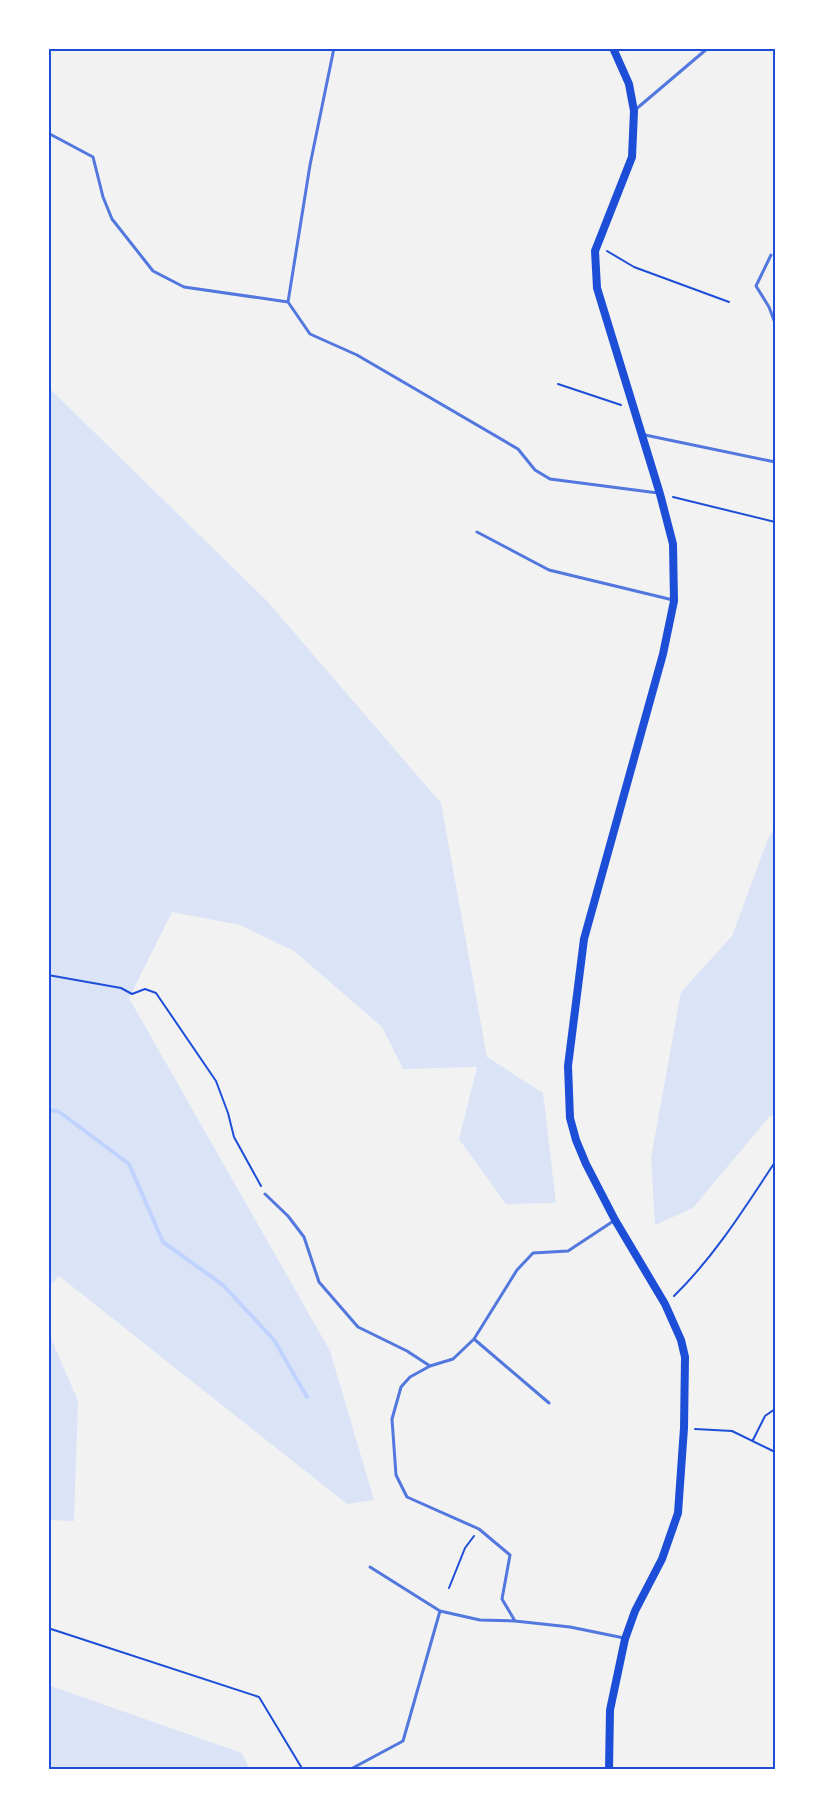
<svg xmlns="http://www.w3.org/2000/svg" width="823" height="1818" font-family="'Libre Baskerville',serif">
	<style>
		.green { fill: #dbe4f7 }
		.lines { fill: none; stroke-linecap: round; stroke-linejoin: round }
		.stream { stroke: #bfd3fe; stroke-width: 4 }
		.path { stroke: #1d4ed8; stroke-width: 2 }
		.service { stroke: #5277de; stroke-width: 3 }
		.secondary { stroke: #1d4ed8; stroke-width: 8 }
		.neatline { fill: none; stroke: #1d4ed8; stroke-width: 2 }
	</style>
	<rect width="100%" height="100%" fill="#f2f2f2"/>
	<path class="green" d="M48,387L267,601L441,803L487,1057L543,1093L556,1203L506,1204L459,1139L477,1067L403,1069L382,1027L294,951L240,925L172,912L129,998L330,1351L374,1500L347,1504L59,1276L48,1288Z
		M775,827V1115L769,1117L693,1208L655,1225L651,1158L681,992L732,936L768,839Z
		M48,1331L78,1401L74,1521L48,1520Z
		M48,1685L242,1753L250,1770H48Z"/>
	<g class="lines">
		<path class="stream" d="M48,1110L58,1111L129,1164L163,1242L223,1285L274,1340L307,1397"/>
		<path class="path" d="M607,251L634,267L729,302
			M558,384L621,405
			M673,497L775,522
			M48,975L121,988L132,994L145,989L156,993L216,1081L228,1113L234,1137L261,1186
			M674,1296C714,1257 744,1209 775,1162
			M695,1429L732,1431L775,1452
			M753,1440L765,1416L775,1409
			M449,1588L465,1548L474,1536
			M48,1628L259,1697L303,1770"/>
		<path class="service" d="M334,48L310,165L288,302L310,334L357,355L518,449L535,470L550,479L658,493
			M635,110L708,48
			M48,133L93,157L103,197L112,219L153,271L184,287L288,302
			M771,255L756,286L769,307L775,323
			M645,435L775,462
			M477,532L549,570L673,600
			M265,1194L288,1216L304,1237L319,1282L358,1327L407,1351L430,1366L453,1359L474,1339L517,1270L533,1253L568,1251L615,1220
			M474,1339L549,1403
			M430,1366L410,1377L401,1387L392,1419L396,1475L407,1497L479,1529L510,1555L502,1599L515,1621
			M370,1567L440,1611L480,1620L515,1621L570,1627L624,1638
			M349,1770L403,1741L440,1611"/>
		<path class="secondary" d="M609,1770L610,1710L625,1639L635,1611L662,1559L678,1513L684,1428L685,1357L681,1340L665,1304L615,1220L586,1164L576,1140L570,1118L568,1066L584,939L663,654L674,601L673,544L660,494L597,288L595,251L632,157L634,111L629,84L613,48"/>
	</g>
	<rect width="823" height="1818" fill="none" stroke="#ffffff" stroke-width="99"/>
	<rect x="50" y="50" width="724" height="1718" class="neatline"/>
</svg>
